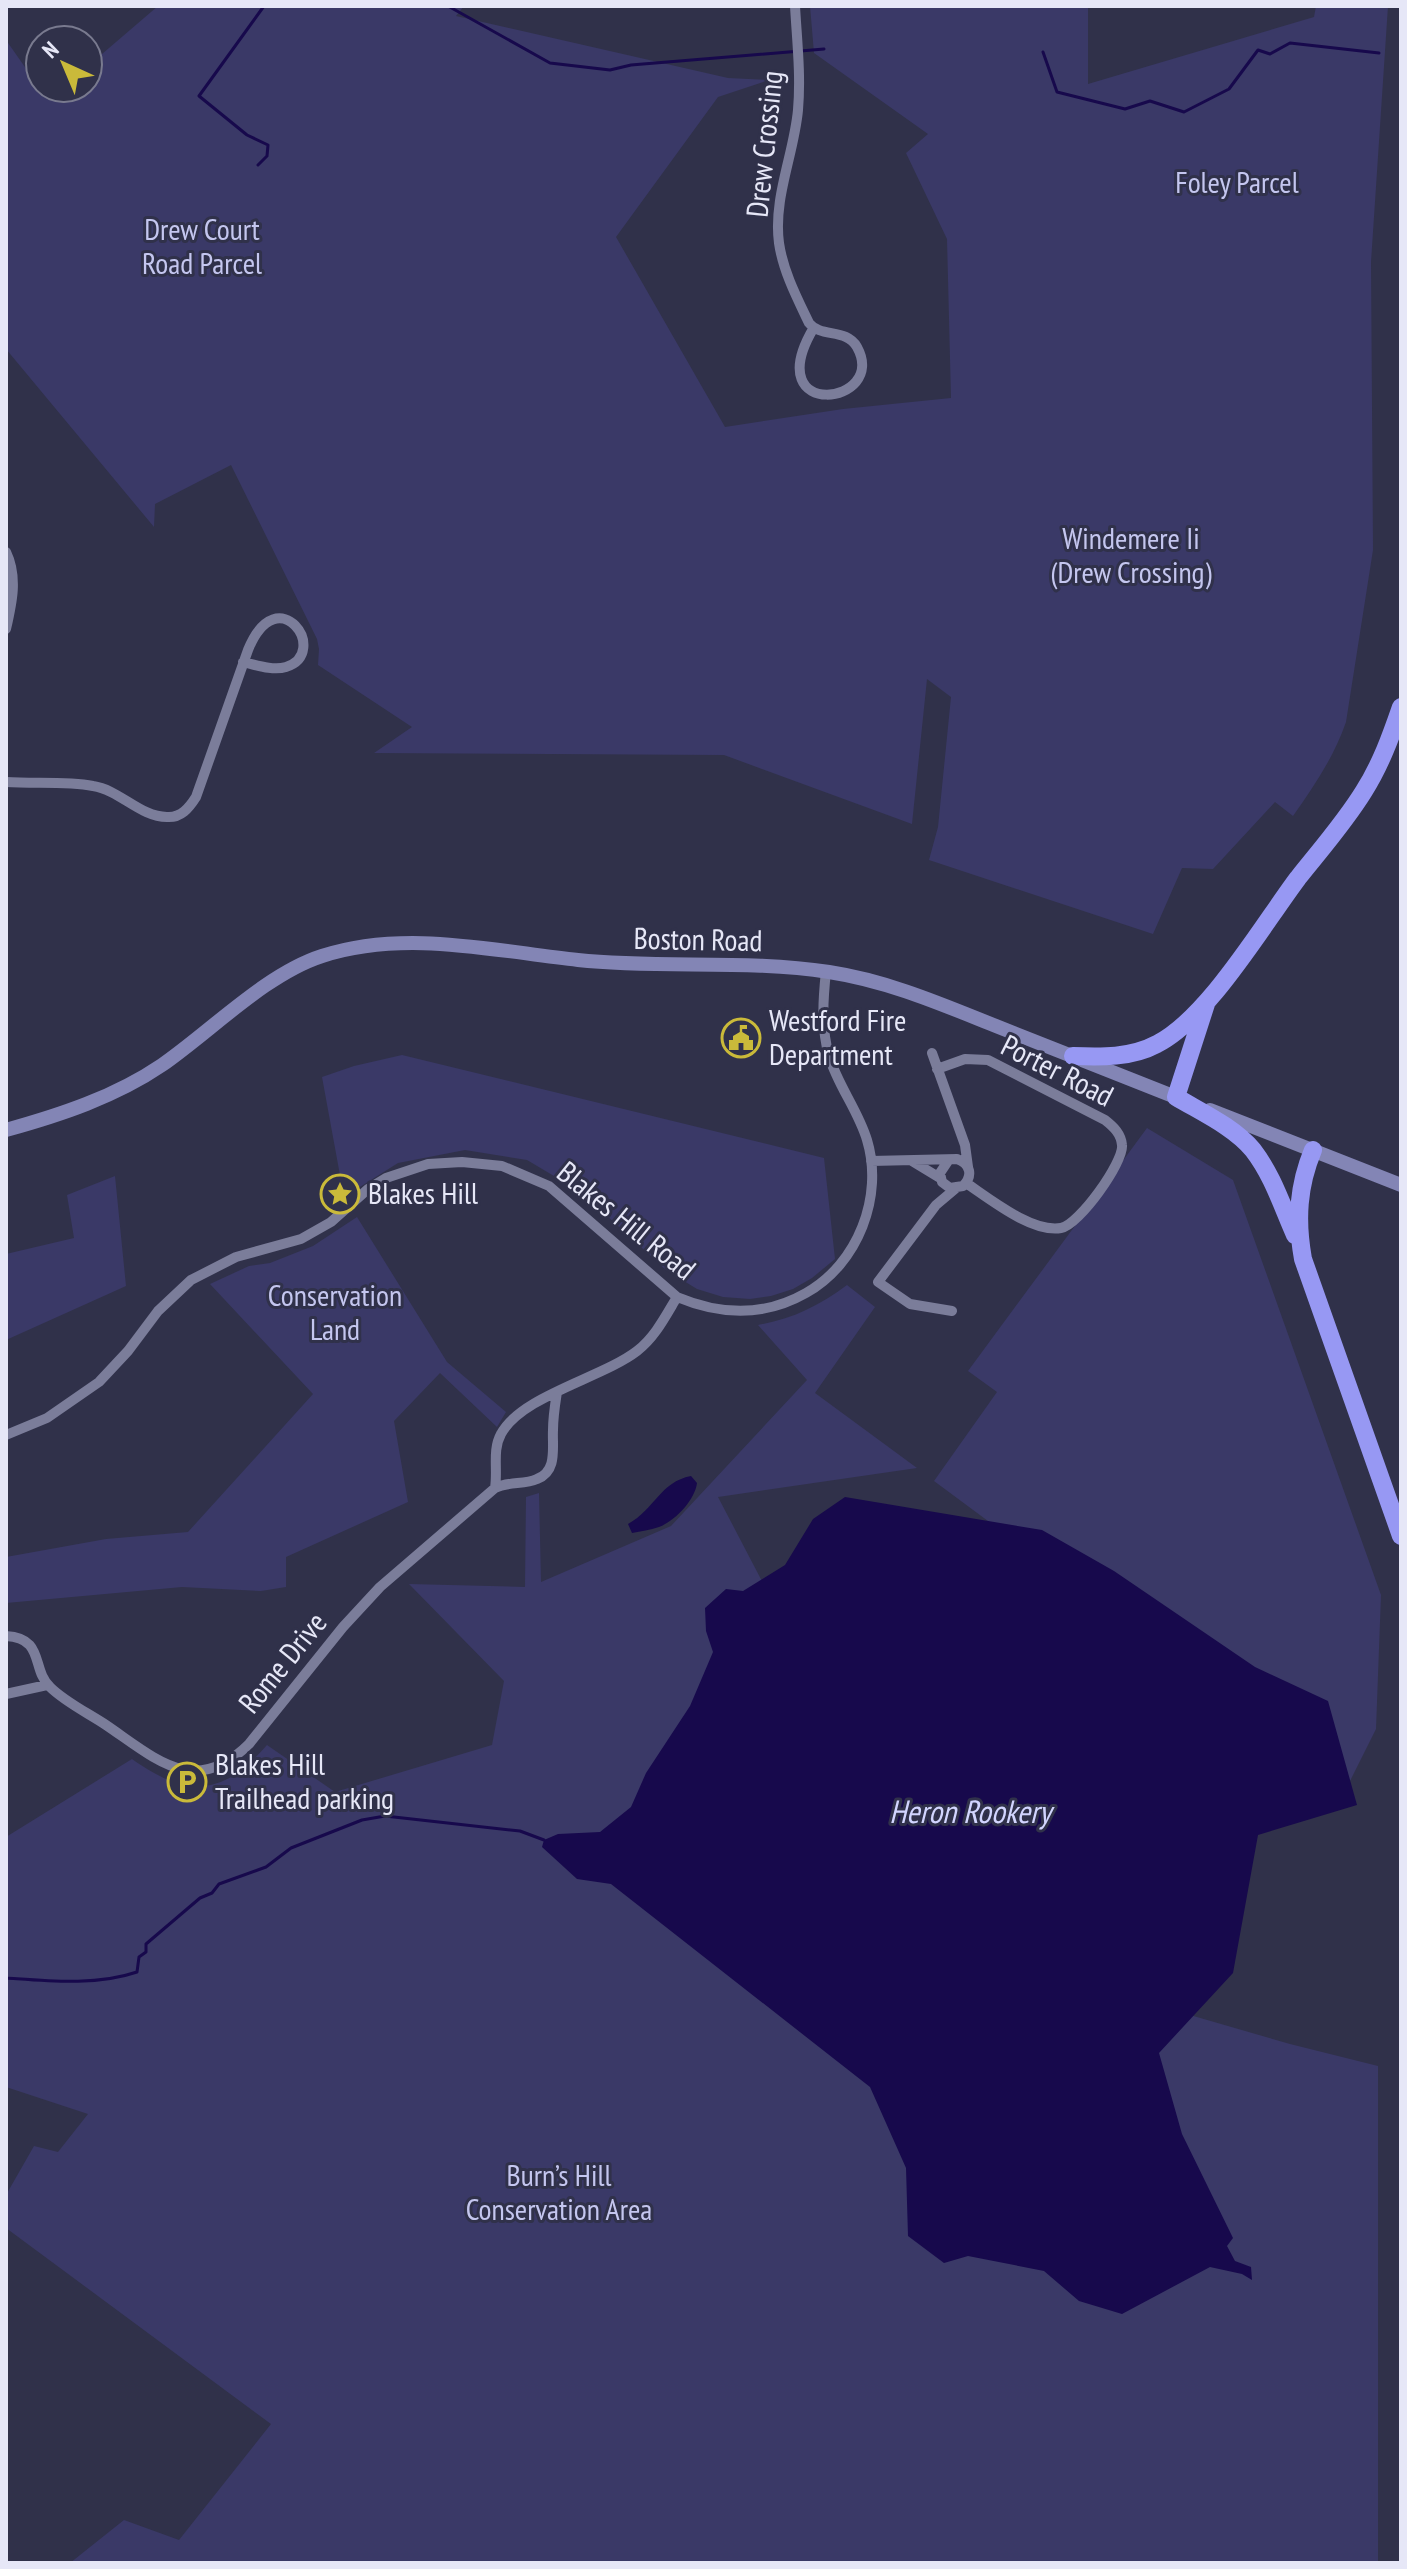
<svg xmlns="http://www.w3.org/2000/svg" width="1407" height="2569" font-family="'PT Sans Narrow',sans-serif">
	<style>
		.green { fill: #3a3967 }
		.water { fill: #17094c }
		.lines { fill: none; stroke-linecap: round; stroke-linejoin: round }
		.stream { stroke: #17094c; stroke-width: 3 }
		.minor { stroke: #7b7d9a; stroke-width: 10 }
		.secondary { stroke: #8385b5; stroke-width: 14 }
		.motorway { stroke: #9798f3; stroke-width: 18 }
		.labels { text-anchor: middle; stroke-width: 6; stroke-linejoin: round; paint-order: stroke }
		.street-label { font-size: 30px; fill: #e6e7f7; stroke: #30314a }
		.park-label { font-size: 30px; fill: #c4c6ef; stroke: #30314a }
		.poi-label { font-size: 30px; fill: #e6e7f7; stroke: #30314a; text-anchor: start }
		.water-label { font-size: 32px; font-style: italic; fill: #d2d5ff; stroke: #30314a }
	</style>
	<rect width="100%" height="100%" fill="#30314a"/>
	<path class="green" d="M158,6H464L456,16L728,78L769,80L718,97L616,237L725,427L843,409L951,398L947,239L906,153L928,134L814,53L810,6H1088V84L1314,17L1316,6H1388L1371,262L1373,550L1346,722C1334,757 1314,786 1293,816L1275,802L1213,869L1182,868L1153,934L929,860L938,827L951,697L927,679L912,824L724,755L374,753L412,727L318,665L319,649L317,639L231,465L155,504L154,527L6,349V40L48,100L62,88H88V66Z
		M402,1055L824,1158L835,1259L812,1278L793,1289L771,1296L750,1299L723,1297L697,1289L666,1270L581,1192L527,1160L465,1150L398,1163L344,1197L322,1077L354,1066Z
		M1147,1128L1233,1180L1381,1595L1376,1729L1347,1787L934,1481L997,1392L968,1371Z
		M115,1176L126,1286L6,1340V1254L74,1238L67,1195Z
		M357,1217L447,1362L506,1412L497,1427L440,1373L394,1421L408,1502L286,1557V1587L261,1591L182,1587L6,1603V1557L106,1539L188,1532L313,1394L210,1284L249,1266L270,1263L313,1246Z
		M847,1285L875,1307L815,1393L917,1468L718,1497L875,1797L776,1895L1290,2044L1378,2066V2563H70L124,2520L179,2540L271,2424L6,2228V2195L34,2146L58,2152L88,2114L6,2087V1837L132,1759C187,1798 222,1797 267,1745L335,1792L492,1745L504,1681L409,1584L525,1587L526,1497L539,1493L541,1582L671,1526L807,1380L758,1325C792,1319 819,1306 847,1285Z"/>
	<path class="water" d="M691,1476L697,1483C695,1500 675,1521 659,1527C650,1530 641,1531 632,1533L628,1524C655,1509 660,1482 691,1476Z
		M845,1497L1042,1530L1114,1571L1255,1667L1328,1701L1357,1805L1258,1835L1233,1973L1159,2053L1182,2134L1233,2238L1227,2246L1235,2261L1251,2267L1252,2280L1242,2274L1210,2267L1122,2314L1079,2301L1044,2271L968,2256L944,2263L908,2236L906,2168L870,2087L611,1884L577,1879L542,1847L544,1840L558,1834L600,1832L631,1807L646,1773L690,1706L713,1652L706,1631L705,1608L726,1589L743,1591L785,1565L813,1519Z"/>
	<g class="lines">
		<path class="stream" d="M448,6L550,63L610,70L631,65L824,49
			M1043,52L1057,92L1125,109L1150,101L1184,112L1229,89L1258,50L1270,54L1290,43L1379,53
			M258,165L267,156L268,145L247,135L199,96L264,6
			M6,1978C49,1981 96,1986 137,1972L139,1957L146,1952V1944L200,1898L212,1893L219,1884L266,1867L291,1848L362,1820L385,1816L520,1831L544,1840"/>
		<path class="minor" d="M795,6C797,41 801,75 798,110C794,154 773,198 779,243C783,271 797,298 809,323C821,338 846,328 857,347C889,405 759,422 813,329
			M6,552C18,577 12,603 6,629
			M6,782C34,784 66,781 93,786C120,790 140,817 167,817C181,818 189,808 196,797L248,650C278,576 331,653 286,667C273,671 256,665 243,662
			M932,1053L965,1145L968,1167
			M937,1069L965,1059L988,1060L1105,1120C1114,1127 1121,1134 1122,1145C1124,1162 1079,1225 1061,1228C1032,1233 990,1199 966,1183
			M871,1161L957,1159C971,1164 973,1176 963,1186L950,1188L942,1182L940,1173L948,1161
			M912,1161L940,1178
			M952,1311L910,1304L878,1282L936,1205L955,1189
			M6,1435L47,1418L99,1382L128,1351L158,1311L191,1280L236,1257L301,1239L331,1222L368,1189L386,1178L428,1164L462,1162L502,1166L549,1186L677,1297C720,1315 764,1317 806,1293C858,1264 884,1196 867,1140C858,1110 838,1086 829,1056C821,1027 823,1000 826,971
			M495,1488C498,1470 492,1450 501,1434C521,1396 602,1378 637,1351C655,1337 665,1317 677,1297
			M6,1636C45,1638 31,1669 50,1687C65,1702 88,1713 106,1725C156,1759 195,1798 249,1744L343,1627L380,1587L495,1488C509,1481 524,1485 537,1479C558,1471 552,1447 553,1430C553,1417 555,1405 557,1392
			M6,1694L47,1685"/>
		<path class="secondary" d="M1210,1110L1401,1185
			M6,1130C60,1115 115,1097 162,1065C211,1031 266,974 322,956C405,929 494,951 578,960C661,969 746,959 829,972C888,981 941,1004 996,1026C1058,1050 1121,1076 1183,1100"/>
		<path class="motorway" d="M1206,1004L1176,1097C1201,1112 1234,1127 1253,1150C1273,1176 1282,1206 1295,1235
			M1073,1056C1101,1057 1131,1058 1157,1044C1208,1018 1262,926 1298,878C1321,849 1345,822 1364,791C1381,764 1391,736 1401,707
			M1313,1150C1298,1186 1296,1220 1303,1259L1401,1536"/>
	</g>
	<defs>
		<symbol id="civic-ring" viewBox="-11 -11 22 22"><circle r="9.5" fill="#30314a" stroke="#caba3a" stroke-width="1.5"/><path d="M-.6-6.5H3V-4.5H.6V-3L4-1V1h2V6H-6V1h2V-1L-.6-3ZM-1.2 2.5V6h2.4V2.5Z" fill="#caba3a"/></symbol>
		<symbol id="sight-ring" viewBox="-11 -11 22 22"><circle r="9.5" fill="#30314a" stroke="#caba3a" stroke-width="1.5"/><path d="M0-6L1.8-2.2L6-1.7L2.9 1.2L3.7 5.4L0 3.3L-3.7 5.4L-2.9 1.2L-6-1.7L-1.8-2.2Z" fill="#caba3a"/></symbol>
		<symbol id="parking-ring" viewBox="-11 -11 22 22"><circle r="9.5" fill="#30314a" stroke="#caba3a" stroke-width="1.5"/><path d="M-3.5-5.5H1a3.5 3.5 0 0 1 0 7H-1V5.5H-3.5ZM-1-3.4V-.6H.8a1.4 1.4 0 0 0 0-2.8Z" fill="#caba3a"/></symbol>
	</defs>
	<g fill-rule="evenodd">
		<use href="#civic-ring" x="719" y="1016" width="44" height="44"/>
		<use href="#sight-ring" x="318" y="1172" width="44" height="44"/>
		<use href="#parking-ring" x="165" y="1760" width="44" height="44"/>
	</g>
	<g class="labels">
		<g class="street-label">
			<text transform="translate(765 144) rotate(-84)" y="10">Drew Crossing</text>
			<text transform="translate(698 940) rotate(1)" y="10">Boston Road</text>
			<text transform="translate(1057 1071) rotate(27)" y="10">Porter Road</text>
			<text transform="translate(626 1221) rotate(39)" y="10">Blakes Hill Road</text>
			<text transform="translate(283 1663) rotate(-51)" y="10">Rome Drive</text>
		</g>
		<g class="park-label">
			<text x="1237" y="193">Foley Parcel</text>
			<text x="202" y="240">Drew Court<tspan x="202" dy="34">Road Parcel</tspan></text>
			<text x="1131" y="549">Windemere Ii<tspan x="1131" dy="34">(Drew Crossing)</tspan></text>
			<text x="335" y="1306">Conservation<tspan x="335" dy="34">Land</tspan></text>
			<text x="559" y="2186">Burn’s Hill<tspan x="559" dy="34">Conservation Area</tspan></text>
		</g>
		<g class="poi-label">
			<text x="769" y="1031">Westford Fire<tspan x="769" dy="34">Department</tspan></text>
			<text x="368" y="1204">Blakes Hill</text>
			<text x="215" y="1775">Blakes Hill<tspan x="215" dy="34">Trailhead parking</tspan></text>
		</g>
		<g class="water-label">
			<text x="970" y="1823">Heron Rookery</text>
		</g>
	</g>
	<rect width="1407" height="2569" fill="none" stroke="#e6e7f7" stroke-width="16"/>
	<g transform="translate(64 64) rotate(316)"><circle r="38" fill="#30314a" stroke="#797a8f" stroke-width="2"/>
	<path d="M0-6L14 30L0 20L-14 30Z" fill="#caba3a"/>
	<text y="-12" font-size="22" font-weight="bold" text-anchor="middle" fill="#e6e7f7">N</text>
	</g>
</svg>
